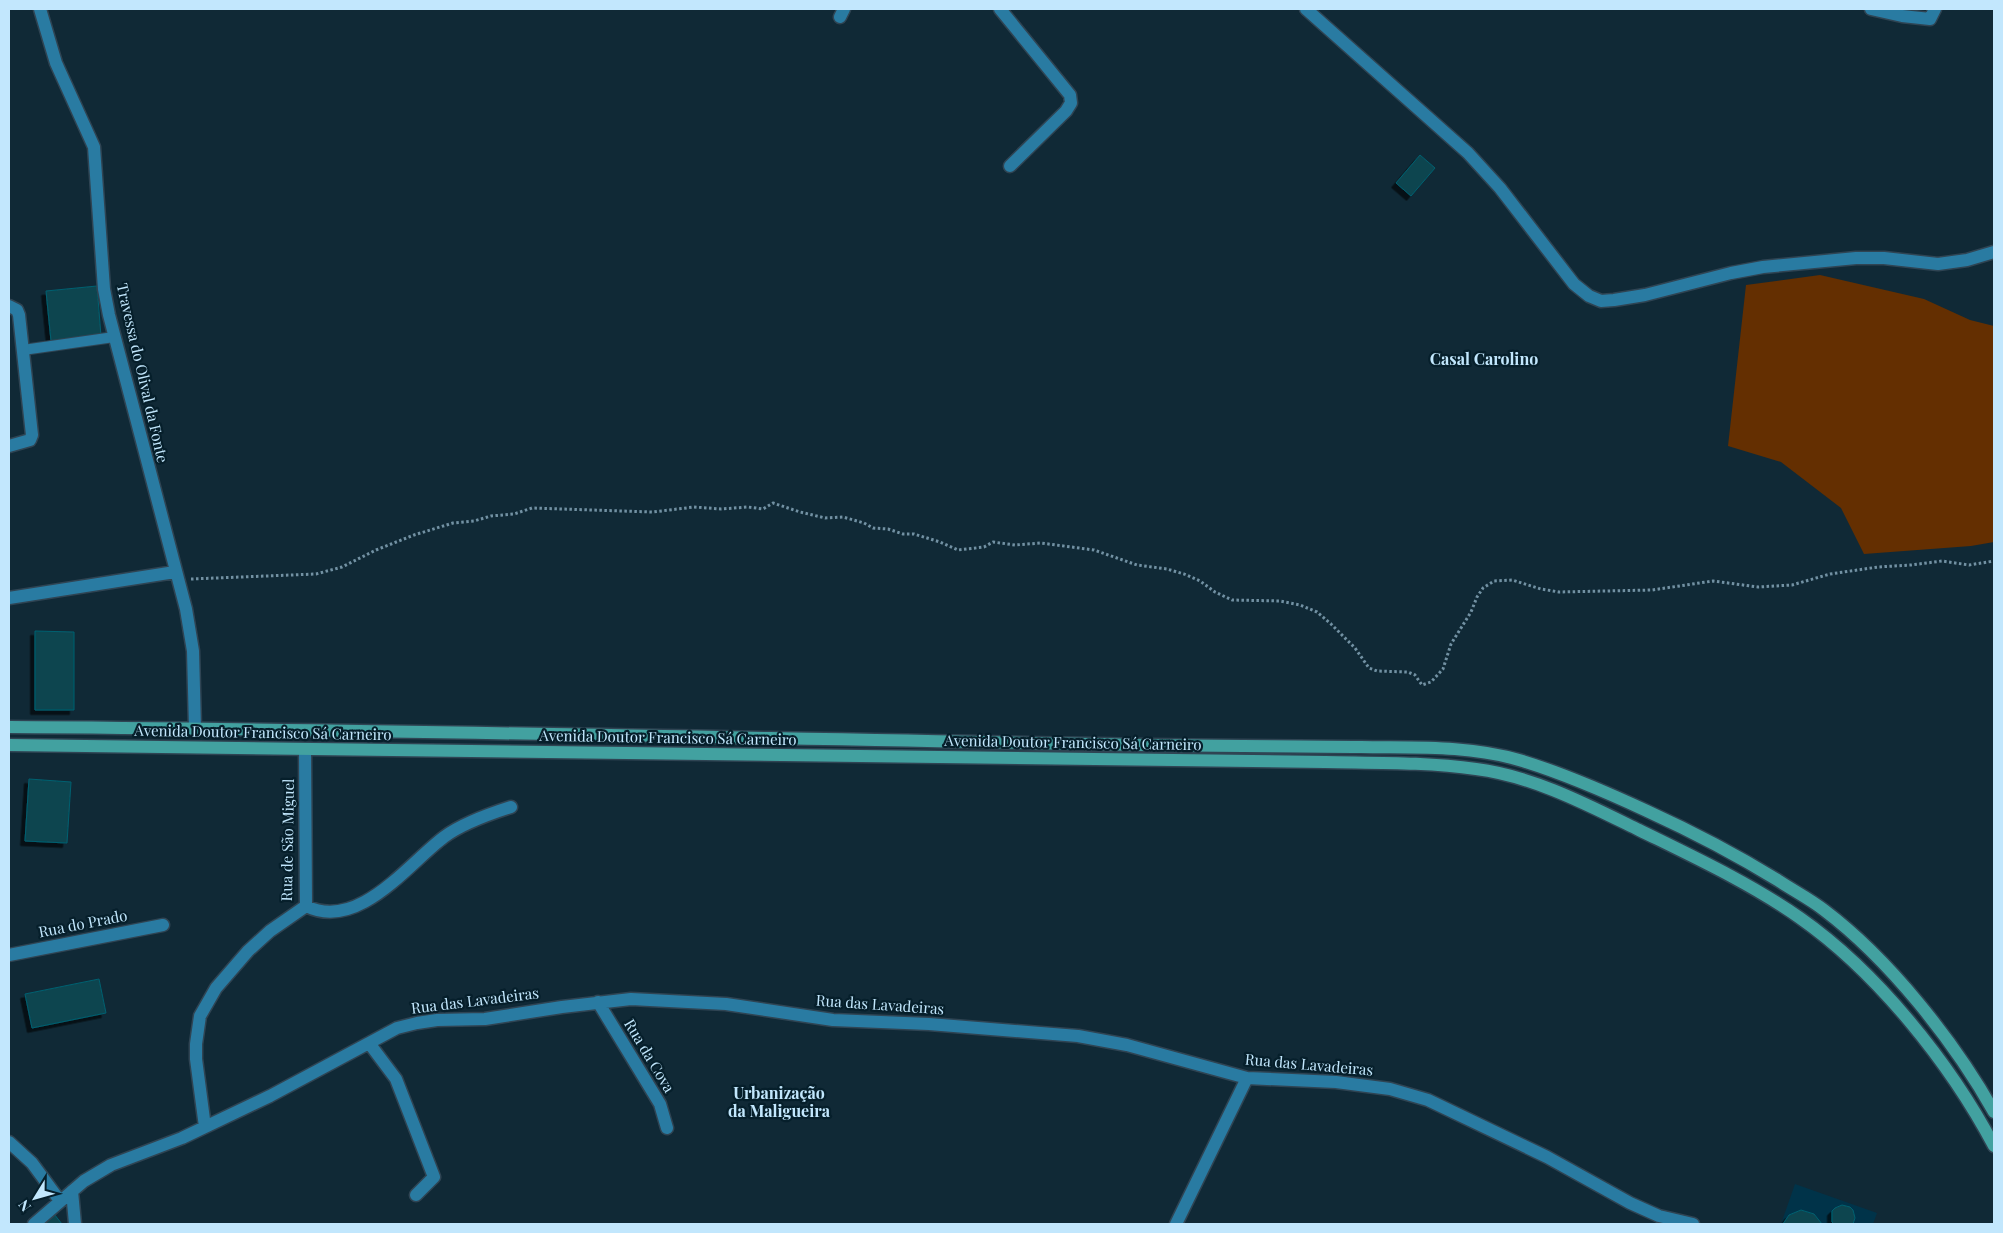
<svg xmlns="http://www.w3.org/2000/svg" width="2003" height="1233" font-family="'Playfair Display',serif">
	<style>
		.built { fill: #003349 }
		.green { fill: #642f01 }
		.building { fill: #0c4550; stroke: #016070; filter: url(#shadow) }
		.lines { fill: none; stroke-linecap: round; stroke-linejoin: round }
		.pedestrian-casing { stroke: #2f4453; stroke-width: 12 }
		.minor-casing { stroke: #2f4453; stroke-width: 15 }
		.primary-casing { stroke: #2f4453; stroke-width: 15 }
		.path { stroke: #7291a3; stroke-width: 3; stroke-dasharray: 2.5 2.5; stroke-linecap: butt }
		.pedestrian { stroke: #297ba2; stroke-width: 10 }
		.minor { stroke: #297ba2; stroke-width: 12 }
		.primary { stroke: #42a1a0; stroke-width: 12 }
		.labels { text-anchor: middle; stroke-width: 4.5; stroke-linejoin: round; paint-order: stroke }
		.street-label { font-size: 15px; fill: #c2e7fd; stroke: #061f2b }
		.neighbourhood-label { font-size: 16px; font-weight: bold; fill: #c2e7fd; stroke: #061f2b }
	</style>
	<defs>
		<filter id="shadow"><feDropShadow dx="-4.5" dy="4.5" stdDeviation="0" flood-color="#0009"/></filter>
	</defs>
	<rect width="100%" height="100%" fill="#102936"/>
	<path class="built" d="M1795,1184L1877,1213L1873,1224H1781Z"/>
	<path class="green" d="M1820,275L1924,299L1970,320L1994,326V542L1971,546L1864,554L1841,508L1781,462L1728,446L1746,285Z"/>
	<path class="building" d="M1420,155L1435,168L1411,196L1396,183Z
		M97,286L101,336L51,341L46,291Z
		M35,631L74,632V710H35Z
		M29,779L71,782L67,843L25,841Z
		M99,979L106,1013L32,1028L25,994Z
		M1842,1205L1850,1207L1853,1210L1855,1218L1853,1224H1834L1832,1222V1211L1835,1208Z
		M1801,1210L1814,1214L1822,1224H1783L1789,1215Z
		M54,1214L62,1224H42Z"/>
	<g class="lines">
		<defs>
			<path id="pedestrian" d="M23,350L114,337"/>
			<path id="minor" d="M40,9L56,63L94,147L104,289L109,315L186,609L193,651L195,728
				M1000,9L1070,95L1071,103L1066,111L1010,166
				M1306,9L1468,153L1500,188L1574,284L1589,296L1601,301L1614,300L1645,295L1731,273L1763,267L1856,258H1884L1938,264L1967,260L1994,252
				M1871,9L1902,16L1930,19L1935,9
				M840,17L844,9
				M9,306L17,310L19,315L32,435L30,440L9,446
				M9,598L175,572
				M306,906C358,932 408,864 444,837C463,823 489,814 511,807
				M9,955L163,925
				M598,1002L660,1104L667,1128
				M369,1043L396,1079L434,1177L416,1195
				M205,1127L196,1059V1044L200,1016L216,988L248,951L270,931L306,906L305,750
				M9,1142L32,1163L60,1201
				M72,1191L75,1224
				M34,1224L84,1181L111,1165L182,1138L270,1096L397,1028L417,1023L437,1020L485,1019L562,1007L631,999L726,1004L833,1020L929,1024L1078,1036L1127,1045L1247,1078L1336,1082L1390,1089L1428,1100L1547,1157L1630,1203L1659,1216L1693,1224
				M1176,1224L1247,1078"/>
			<path id="primary" d="M9,727C371,729 733,738 1094,744C1183,746 1272,746 1361,747C1413,748 1468,745 1519,760C1563,773 1606,792 1647,811C1693,832 1737,855 1779,881C1794,891 1810,899 1824,910C1889,959 1954,1041 1994,1112
				M9,745L1325,762C1375,763 1426,762 1476,769C1533,776 1588,805 1639,830C1694,857 1750,883 1800,918C1877,972 1950,1063 1994,1146"/>
		</defs>
		<use href="#pedestrian" class="pedestrian-casing"/>
		<use href="#minor" class="minor-casing"/>
		<use href="#primary" class="primary-casing"/>
		<path class="path" d="M191,579L316,574L342,567L376,550L414,535L453,523L474,521L491,516L514,514L532,508L653,512L694,507L721,509L748,507L763,509L773,503L800,512L825,518L843,517L864,523L873,528L888,529L903,534H914L940,542L958,550L984,547L993,542L1015,545L1041,543L1094,550L1137,565L1167,569L1184,574L1200,581L1215,592L1232,600L1280,601L1300,605L1317,612L1331,624L1355,648L1369,668L1377,671L1408,672L1415,675L1422,685L1431,682L1443,669L1451,644L1471,612L1477,597L1483,588L1494,581L1512,580L1541,589L1559,592L1652,590L1713,581L1758,587L1792,585L1830,574L1878,567L1911,565L1942,561L1969,565L1994,561"/>
		<use href="#pedestrian" class="pedestrian"/>
		<use href="#minor" class="minor"/>
		<use href="#primary" class="primary"/>
	</g>
	<g class="labels">
		<g class="street-label">
			<text transform="translate(142 373) rotate(77)" y="5">Travessa do Olival da Fonte</text>
			<text transform="translate(263 733) rotate(1)" y="5">Avenida Doutor Francisco Sá Carneiro</text>
			<text transform="translate(668 738) rotate(1)" y="5">Avenida Doutor Francisco Sá Carneiro</text>
			<text transform="translate(1073 743) rotate(1)" y="5">Avenida Doutor Francisco Sá Carneiro</text>
			<text transform="translate(288 840) rotate(-89)" y="5">Rua de São Miguel</text>
			<text transform="translate(83 924) rotate(-11)" y="5">Rua do Prado</text>
			<text transform="translate(475 1001) rotate(-7)" y="5">Rua das Lavadeiras</text>
			<text transform="translate(880 1005) rotate(4)" y="5">Rua das Lavadeiras</text>
			<text transform="translate(649 1056) rotate(59)" y="5">Rua da Cova</text>
			<text transform="translate(1309 1065) rotate(5)" y="5">Rua das Lavadeiras</text>
		</g>
		<g class="neighbourhood-label">
			<text x="1484" y="365">Casal Carolino</text>
			<text x="779" y="1099">Urbanização<tspan x="779" dy="18">da Maligueira</tspan></text>
		</g>
	</g>
	<rect width="2003" height="1233" fill="none" stroke="#c2e7fd" stroke-width="20"/>
	<g transform="translate(35 1198) rotate(233)" stroke="#061f2b" stroke-width="4" paint-order="stroke">
	<path d="M0-4L9 19L0 12L-9 19Z" fill="#c2e7fd"/>
	<text y="-8" font-size="14" font-weight="bold" text-anchor="middle" fill="#c2e7fd">N</text>
	</g>
</svg>
